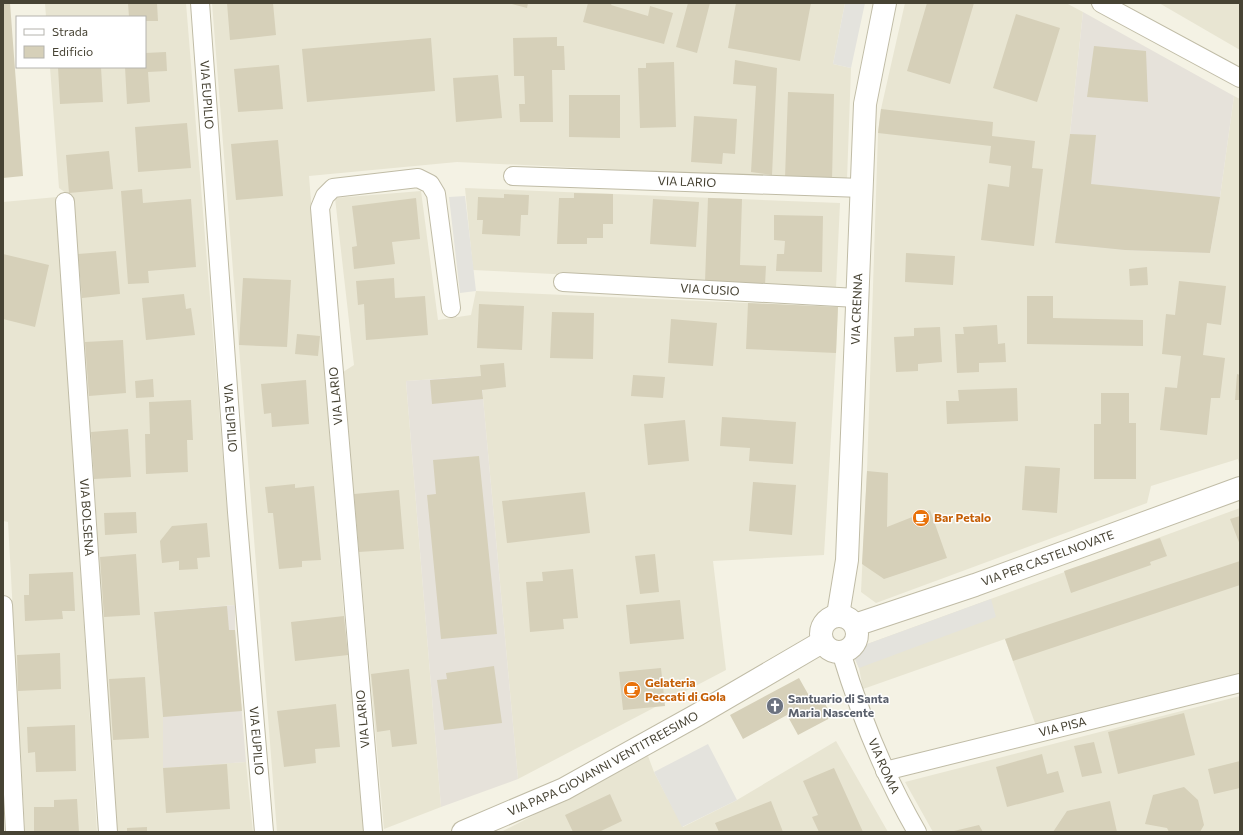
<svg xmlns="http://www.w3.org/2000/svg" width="1243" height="835" font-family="Commissioner,sans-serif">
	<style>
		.residential { fill: #e8e5d2 }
		.industrial { fill: #e6e2da }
		.parking { fill: #e4e3dd }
		.building { fill: #d6d0b9 }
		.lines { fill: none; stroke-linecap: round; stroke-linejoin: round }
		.minor-casing { stroke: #c0bca6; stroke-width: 20 }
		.tertiary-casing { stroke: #c0bca6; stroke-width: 24 }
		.minor { stroke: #fff; stroke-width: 18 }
		.tertiary { stroke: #fff; stroke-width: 22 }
		.labels { text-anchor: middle; stroke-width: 3; stroke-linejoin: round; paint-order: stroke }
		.street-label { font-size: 12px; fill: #474334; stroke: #fff }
		.food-label { font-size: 12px; font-weight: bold; fill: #c56008; stroke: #fff; text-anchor: start }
		.worship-label { font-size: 12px; font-weight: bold; fill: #5b616d; stroke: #fff; text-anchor: start }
	</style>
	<rect width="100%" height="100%" fill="#f4f2e4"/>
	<path class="residential" d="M45,3H186L235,605L154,612L163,717V767L246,762L253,832H116L94,479L73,198L59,188L50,67H145V17H46Z
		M212,3H845L833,64L851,68L847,180L457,162L309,176L344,616L364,832H277Z
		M905,3H1066L1083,12L1070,134L1056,243L1210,253L1220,197L1234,96L1240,99V468L1238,459L1151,486L1147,503L876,603L861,592L867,471L878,133L881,109Z
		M1159,3H1240V50Z
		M465,188L840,203L836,288L473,270Z
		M421,191L438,320L471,315L476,291L838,307L836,353L824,555L713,561L726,670L518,779L481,376L406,381L441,807L384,829L343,372L354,365L335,198Z
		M57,197L97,832H25L8,522L3,521V202Z
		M1240,508V677L1036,726L1005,639L863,689L859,668L855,659L859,647Z
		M1240,696V832H933L905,782Z
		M836,741L888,832H501L648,756L654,772L683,827L737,800Z"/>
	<path class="industrial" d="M1083,12L1234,96L1220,197L1210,253L1125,250L1055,243L1070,134Z
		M481,376L518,779L441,807L406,381Z
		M235,605V630L246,762L163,768V717L154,612Z"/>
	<path class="parking" d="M845,3H865L851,68L833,64Z
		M465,196L476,291L460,293L449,197Z
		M991,599L996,617L859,668L855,659L859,647Z
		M708,744L737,800L682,827L654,772Z"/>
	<path class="building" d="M3,3H10L23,176L3,178Z
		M128,3H157L158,21H145V17H129Z
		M227,3H273L276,35L230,40Z
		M508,3H528L527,8Z
		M588,3H612L611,5L648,16L650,6L673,13L664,44L583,22Z
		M688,3H710L697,53L676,47Z
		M736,3H811L800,61L728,48Z
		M927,3H974L950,84L907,71Z
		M1016,14L1060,28L1037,102L993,88Z
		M557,37V46H564L565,70H552L553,122H520L519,104H525L524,76H514L513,38Z
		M431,38L435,91L307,102L302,49Z
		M1094,46L1146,51L1148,102L1087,97Z
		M166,52L167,71L148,72L150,102L127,104L125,67H145V53Z
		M735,60L777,68L772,175L751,172L756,86L733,84Z
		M674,62L676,127L640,128L638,68H646V63Z
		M279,65L283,109L238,112L234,69Z
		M58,67H101L103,102L60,104Z
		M498,75L502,118L456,122L453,78Z
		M788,92L834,94L832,180L785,178Z
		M569,95H620V138L569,137Z
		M881,109L993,122L992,136L1035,141L1032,168L1043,169L1034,246L981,240L988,184L1009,187L1011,166L989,163L991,146L878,133Z
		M694,116L737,119L735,154L723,153L722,164L691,162Z
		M187,123L191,168L138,172L135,127Z
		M1070,134L1096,135L1091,184L1220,197L1210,253L1125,250L1055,243Z
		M278,140L283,196L236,200L231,144Z
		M109,151L113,189L69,193L66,155Z
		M142,189L143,203L191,199L196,267L148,271L149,283L128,284L121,191Z
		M574,193L613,194V224H603V238H587V244H557L559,198H574Z
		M504,194L529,195L528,215H521L520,236L482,234L483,220H477L478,197L504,198Z
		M416,198L420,239L392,242L395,264L354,269L352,247L357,246L352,206Z
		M708,198L742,199L740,265L766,266L765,285L705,282Z
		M653,199L699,202L696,247L650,244Z
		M774,215L823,216L822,272L776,271L777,254H784L785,241L774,240Z
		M116,251L120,294L82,298L78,254Z
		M906,253L955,256L953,285L905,282Z
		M3,254L49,265L35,327L3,319Z
		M1147,267L1148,285L1130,286L1129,269Z
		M243,278L291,280L287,347L239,345Z
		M394,278L395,298L425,296L428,335L366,340L364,304L358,305L356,281Z
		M1179,281L1226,286L1221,325L1207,323L1203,355L1225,358L1220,398H1211L1207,435L1160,430L1165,387L1177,388L1181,356L1162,354L1166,314L1175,315Z
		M184,294L186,309L191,308L195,335L146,340L142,298Z
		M1027,296H1053V318L1143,320V346L1027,344Z
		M748,303L838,307L836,353L746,349Z
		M479,304L524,306L522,350L477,348Z
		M552,312L594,313L593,359L550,358Z
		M671,319L717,323L713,366L668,363Z
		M997,325L998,344L1005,343L1006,362L979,363V372L957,373L955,334H964L963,327Z
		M940,327L942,362L918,364V371L896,372L894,337L914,336V328Z
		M297,334L320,336L318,356L295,354Z
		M123,340L126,393L89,396L85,342Z
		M504,363L506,387L482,390L483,399L432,404L430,380L481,376L480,365Z
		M1237,374L1240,375V400H1235Z
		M633,375L665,377L663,398L631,396Z
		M153,379L154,397L136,398L135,381Z
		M306,380L309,424L272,427L271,413L264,414L261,384Z
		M1017,388L1018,421L947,424L946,401H959L958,390Z
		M1101,393H1129V423H1136V479H1094V424H1101Z
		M191,400L193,440H187L188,472L146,474L145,434H150L149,402Z
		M722,417L796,422L793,464L749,461L750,448L720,446Z
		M685,420L689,461L648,465L644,424Z
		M128,429L131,477L94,479L91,432Z
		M479,456L497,634L441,639L427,495L436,494L433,460Z
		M1025,466L1060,468L1057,513L1022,510Z
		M867,471L888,473L887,527L930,510L947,558L884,579L862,564Z
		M753,482L796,485L792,535L749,531Z
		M295,484V488L314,486L321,560L302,561V567L279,569L273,513H268L265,487Z
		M399,490L404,549L359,552L354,494Z
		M585,492L590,533L507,543L502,501Z
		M136,512L137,533L105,535L104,513Z
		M1240,516V545L1230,519Z
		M207,523L210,557L197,558L198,569L179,570V561L162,563L160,541L172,526Z
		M1160,538L1167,556L1150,562L1151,565L1071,593L1064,571Z
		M136,554L140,615L104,617L100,557Z
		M655,554L659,592L640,594L635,556Z
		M1240,561V585L1013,661L1005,639Z
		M573,569L578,618L563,619L564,629L530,632L526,582L543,581L542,572Z
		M73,572L75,611H62L63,619L25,621L24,595H29V574Z
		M680,600L684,639L630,644L626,605Z
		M227,606L229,630H235L242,711L163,717L154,612Z
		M344,616L348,655L295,661L291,622Z
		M60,653L61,689L18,691L17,655Z
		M494,666L502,723L444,730L437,680L447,679L446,673Z
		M661,668L665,706L623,710L619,672Z
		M409,669L417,744L392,747L390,730L377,732L371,674Z
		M145,677L149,738L113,740L109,679Z
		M799,678L812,701L821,696L832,717L798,735L787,715L743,739L730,715Z
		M336,704L340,747L315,749L316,763L284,767L277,711Z
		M1184,713L1195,755L1118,774L1108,732Z
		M75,725L76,771L36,772L35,752L28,753L27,727Z
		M1094,742L1102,773L1082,777L1074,746Z
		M1042,754L1047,774L1058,771L1064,792L1007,807L996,767Z
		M1240,761V788L1214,794L1208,769Z
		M227,764L230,809L166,813L163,768Z
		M834,768L863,832H819L812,817L818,815L803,781Z
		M1184,787L1198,800L1204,825L1200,832H1169L1167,828L1145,824L1153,795Z
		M610,794L622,821L601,831L602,832H573L565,815Z
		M77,799L79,832H34V807H54V800Z
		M771,801L783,832H719L715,823Z
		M1110,801L1117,832H1053L1067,811Z
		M979,825L983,832H954V831Z
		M147,827V832H127V828Z"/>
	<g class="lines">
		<defs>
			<g id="minor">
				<path id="s1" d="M200,3L237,512L264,832"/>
				<path d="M1101,3L1240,78"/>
				<path id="s2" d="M513,176L862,188"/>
				<path id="s3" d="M65,202L108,832"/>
				<path id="s4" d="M563,282L857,298"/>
				<path d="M3,605L15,832"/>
				<path id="s5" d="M841,652C860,715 884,775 917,832"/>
				<path id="s6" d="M885,771L1240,683"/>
				<path d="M373,832L320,208L325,196L333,188L418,178L430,184L436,194L451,308"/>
			</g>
			<g id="tertiary">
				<path id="s7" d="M838,615L847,560L865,104L885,3"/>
				<circle cx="839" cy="634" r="18"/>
				<path id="s8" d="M855,625L975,585L1240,488"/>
				<path id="s9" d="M463,832L564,789L697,715L822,642"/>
			</g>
		</defs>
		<use href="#minor" class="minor-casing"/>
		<use href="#tertiary" class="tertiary-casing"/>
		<use href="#minor" class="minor"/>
		<use href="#tertiary" class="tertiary"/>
	</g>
	<defs>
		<symbol id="cafe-disc" viewBox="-11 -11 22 22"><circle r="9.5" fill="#e8710a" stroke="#fff"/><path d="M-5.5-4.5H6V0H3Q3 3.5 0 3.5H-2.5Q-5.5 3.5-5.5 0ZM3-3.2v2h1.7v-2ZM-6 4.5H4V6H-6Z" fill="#fff"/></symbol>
		<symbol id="church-disc" viewBox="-11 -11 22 22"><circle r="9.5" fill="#6b7280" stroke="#fff"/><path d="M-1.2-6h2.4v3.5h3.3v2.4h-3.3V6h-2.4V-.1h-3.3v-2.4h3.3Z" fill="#fff"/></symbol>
	</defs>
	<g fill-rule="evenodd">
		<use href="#cafe-disc" x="911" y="508" width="20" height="20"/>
		<use href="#cafe-disc" x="622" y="680" width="20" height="20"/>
		<use href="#church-disc" x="765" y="696" width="20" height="20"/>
	</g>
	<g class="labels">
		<g class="street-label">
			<text dy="4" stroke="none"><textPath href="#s1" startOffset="92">VIA EUPILIO</textPath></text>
			<text dy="4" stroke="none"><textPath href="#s2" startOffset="174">VIA LARIO</textPath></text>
			<text dy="4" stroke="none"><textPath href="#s4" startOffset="147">VIA CUSIO</textPath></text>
			<text dy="4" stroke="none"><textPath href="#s7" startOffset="307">VIA CRENNA</textPath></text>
			<text transform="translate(336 396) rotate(-95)" y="4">VIA LARIO</text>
			<text dy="4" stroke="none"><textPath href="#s1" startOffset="416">VIA EUPILIO</textPath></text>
			<text dy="4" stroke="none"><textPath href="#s3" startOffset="316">VIA BOLSENA</textPath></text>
			<text dy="4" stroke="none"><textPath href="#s8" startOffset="204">VIA PER CASTELNOVATE</textPath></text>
			<text transform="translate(363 719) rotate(-95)" y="4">VIA LARIO</text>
			<text dy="4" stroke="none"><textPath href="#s6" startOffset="183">VIA PISA</textPath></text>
			<text dy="4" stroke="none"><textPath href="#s1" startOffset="740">VIA EUPILIO</textPath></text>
			<text dy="4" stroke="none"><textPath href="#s9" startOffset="156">VIA PAPA GIOVANNI VENTITREESIMO</textPath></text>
			<text dy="4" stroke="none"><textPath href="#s5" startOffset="122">VIA ROMA</textPath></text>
		</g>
		<g class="food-label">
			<text x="934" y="522">Bar Petalo</text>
			<text x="645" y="687">Gelateria<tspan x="645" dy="14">Peccati di Gola</tspan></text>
		</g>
		<g class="worship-label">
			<text x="788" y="703">Santuario di Santa<tspan x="788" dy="14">Maria Nascente</tspan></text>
		</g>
	</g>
	<rect width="1243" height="835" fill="none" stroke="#474334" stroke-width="8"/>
	<rect x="16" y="16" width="130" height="52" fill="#ffffff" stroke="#b5b4ae"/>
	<rect x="24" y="29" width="20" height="6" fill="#ffffff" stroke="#b5b4ae"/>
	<text x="52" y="36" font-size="12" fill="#474334">Strada</text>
	<rect x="24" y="46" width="20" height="12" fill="#d6d0b9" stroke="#b5b4ae"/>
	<text x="52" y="56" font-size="12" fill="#474334">Edificio</text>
</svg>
